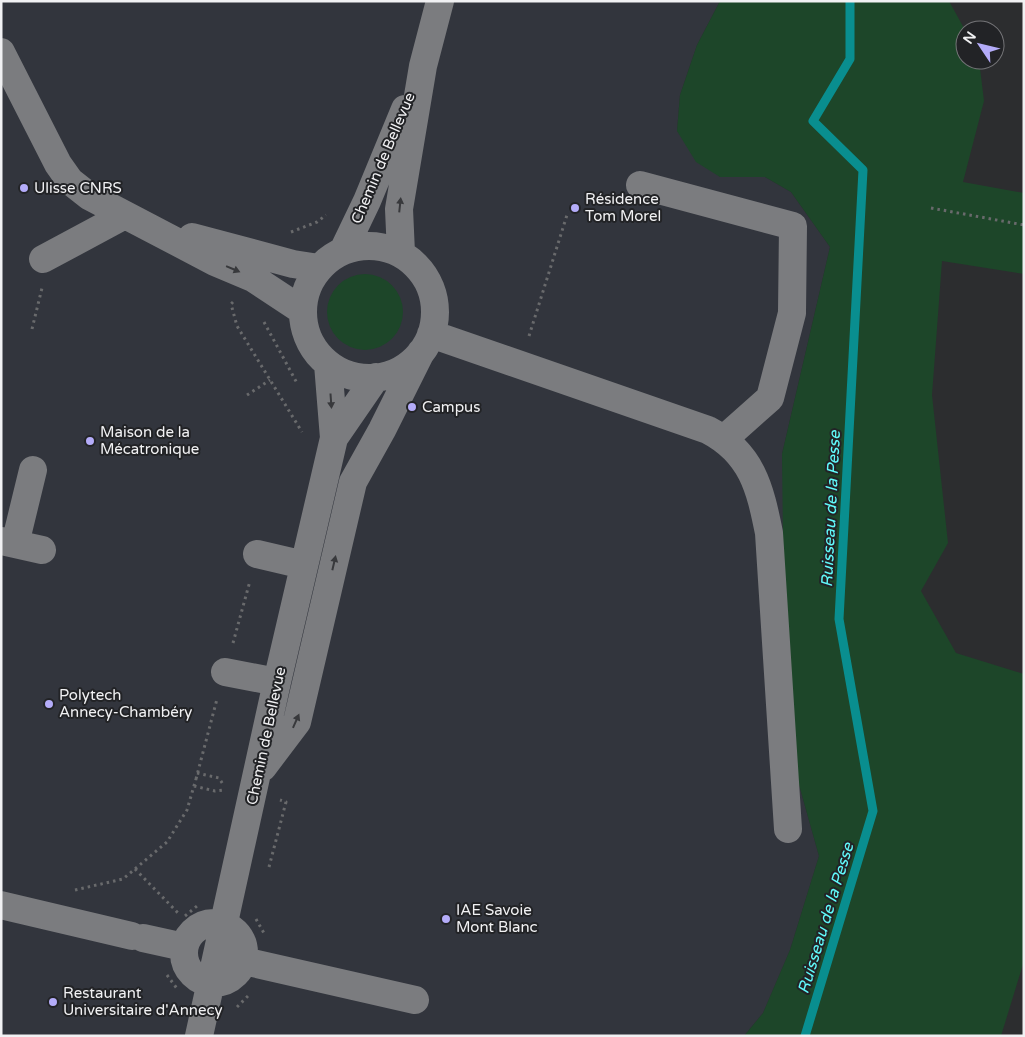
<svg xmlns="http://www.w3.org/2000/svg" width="1025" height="1037" font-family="'Varela Round',sans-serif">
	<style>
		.built { fill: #32353d }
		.green { fill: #1d4629 }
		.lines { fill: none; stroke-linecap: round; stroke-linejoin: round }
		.stream { stroke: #098e8f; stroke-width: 9 }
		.path { stroke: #696a6c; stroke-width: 3; stroke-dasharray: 2.5 4; stroke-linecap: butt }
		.minor { stroke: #7b7c7f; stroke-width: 28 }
		.oneway { fill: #38393c }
		.poi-dot { fill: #b4acf9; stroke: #222326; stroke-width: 2 }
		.labels { text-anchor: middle; stroke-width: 4; stroke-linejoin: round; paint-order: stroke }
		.street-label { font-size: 15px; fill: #f1f1f3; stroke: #222326 }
		.poi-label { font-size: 15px; fill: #f1f1f3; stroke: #222326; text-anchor: start }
		.water-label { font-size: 16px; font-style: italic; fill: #61fafb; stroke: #222326 }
	</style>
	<rect width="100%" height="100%" fill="#2c2d2f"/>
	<path class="built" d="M1,1H720L697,45L680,95L677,131L720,177H765L791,192L830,247L782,454L796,774L819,856L790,950L763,1013L744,1036H1Z"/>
	<path class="green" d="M720,1H949L965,30V60H979L984,101L963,182L1024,193V274L942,261L932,395L948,543L921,591L956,653L1024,674V961L1001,1036H744L763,1013L790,950L819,856L796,774L784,625L782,454L830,247L791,192L765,177H720L696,162L677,131L680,95L697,45Z
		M327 312a38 38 0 1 1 76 0a38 38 0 1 1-76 0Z"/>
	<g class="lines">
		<path class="stream" d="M805,1036L873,811L839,619L863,170L813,121L850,59V1"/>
		<path class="path" d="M931,208L1024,225
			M291,232L317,222L326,215
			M233,302L231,304L237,326L302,432
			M264,322L298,385
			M32,329L42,288
			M529,336L567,215
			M247,395L270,380
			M233,643L250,581
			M197,773L219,778L224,786
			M196,779L217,699
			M194,786L215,791L223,790
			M269,867L286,802L280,800
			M135,869L180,915
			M75,890L123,879L167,842L187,810L196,779L192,777
			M185,916L197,906
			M256,919L265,935
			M167,975L178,990
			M237,1007L250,994"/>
		<path class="minor" d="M1,52L58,164L70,181L89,196L215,262L253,278L303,311
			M640,185L793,226L792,313L770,398L725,438
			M192,237L293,264L319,268
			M303 312a66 66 0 1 1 132 0a66 66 0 1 1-132 0Z
			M343,251L367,201L405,109
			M401,253L399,209L423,66L440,1
			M43,259L125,215
			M431,334L708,430C752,453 760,488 769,533L788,829
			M334,438L376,377
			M1,541L42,550
			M15,544L33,470
			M257,554L304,565
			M225,672L277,682
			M263,767L297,722L353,482L382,430L421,352
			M1,905L132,936
			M184 953a30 30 0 1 1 60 0a30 30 0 1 1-60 0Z
			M143,938L184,947
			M244,961L415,1000
			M199,1036L277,682L334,438L328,364"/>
	</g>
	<defs><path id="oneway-solid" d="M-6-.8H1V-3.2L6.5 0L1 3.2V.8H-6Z" transform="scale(1.25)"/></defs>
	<g class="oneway">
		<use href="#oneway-solid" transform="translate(400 205) rotate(-84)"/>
		<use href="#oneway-solid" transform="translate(233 269) rotate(23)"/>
		<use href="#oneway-solid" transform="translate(331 401) rotate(86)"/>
		<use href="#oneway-solid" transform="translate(334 563) rotate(-77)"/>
		<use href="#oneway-solid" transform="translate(296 721) rotate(-66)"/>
	</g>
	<g class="poi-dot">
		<circle cx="24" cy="188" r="5"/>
		<circle cx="575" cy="208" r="5"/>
		<circle cx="412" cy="407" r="5"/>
		<circle cx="90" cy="441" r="5"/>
		<circle cx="49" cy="704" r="5"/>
		<circle cx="446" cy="919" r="5"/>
		<circle cx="53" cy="1002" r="5"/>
	</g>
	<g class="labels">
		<g class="street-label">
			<text transform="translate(383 158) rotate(-67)" y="5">Chemin de Bellevue</text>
			<text transform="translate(266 736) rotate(-78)" y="5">Chemin de Bellevue</text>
		</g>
		<g class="poi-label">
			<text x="34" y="193">Ulisse CNRS</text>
			<text x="585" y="204">Résidence<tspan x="585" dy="17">Tom Morel</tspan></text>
			<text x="422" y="412">Campus</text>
			<text x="100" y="437">Maison de la<tspan x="100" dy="17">Mécatronique</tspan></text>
			<text x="59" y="700">Polytech<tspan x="59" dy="17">Annecy-Chambéry</tspan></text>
			<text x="456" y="915">IAE Savoie<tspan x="456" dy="17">Mont Blanc</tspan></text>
			<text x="63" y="998">Restaurant<tspan x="63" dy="17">Universitaire d'Annecy</tspan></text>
		</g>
		<g class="water-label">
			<text transform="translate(830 509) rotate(-87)" y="6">Ruisseau de la Pesse</text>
			<text transform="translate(825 918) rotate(-73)" y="6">Ruisseau de la Pesse</text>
		</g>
	</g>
	<rect width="1025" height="1037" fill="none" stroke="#f1f1f3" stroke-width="5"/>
	<g transform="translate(980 45) rotate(305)"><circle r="24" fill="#222326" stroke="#757578"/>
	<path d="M0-4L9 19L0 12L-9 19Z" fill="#b4acf9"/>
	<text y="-8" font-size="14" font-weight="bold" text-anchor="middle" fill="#f1f1f3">N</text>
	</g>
</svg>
